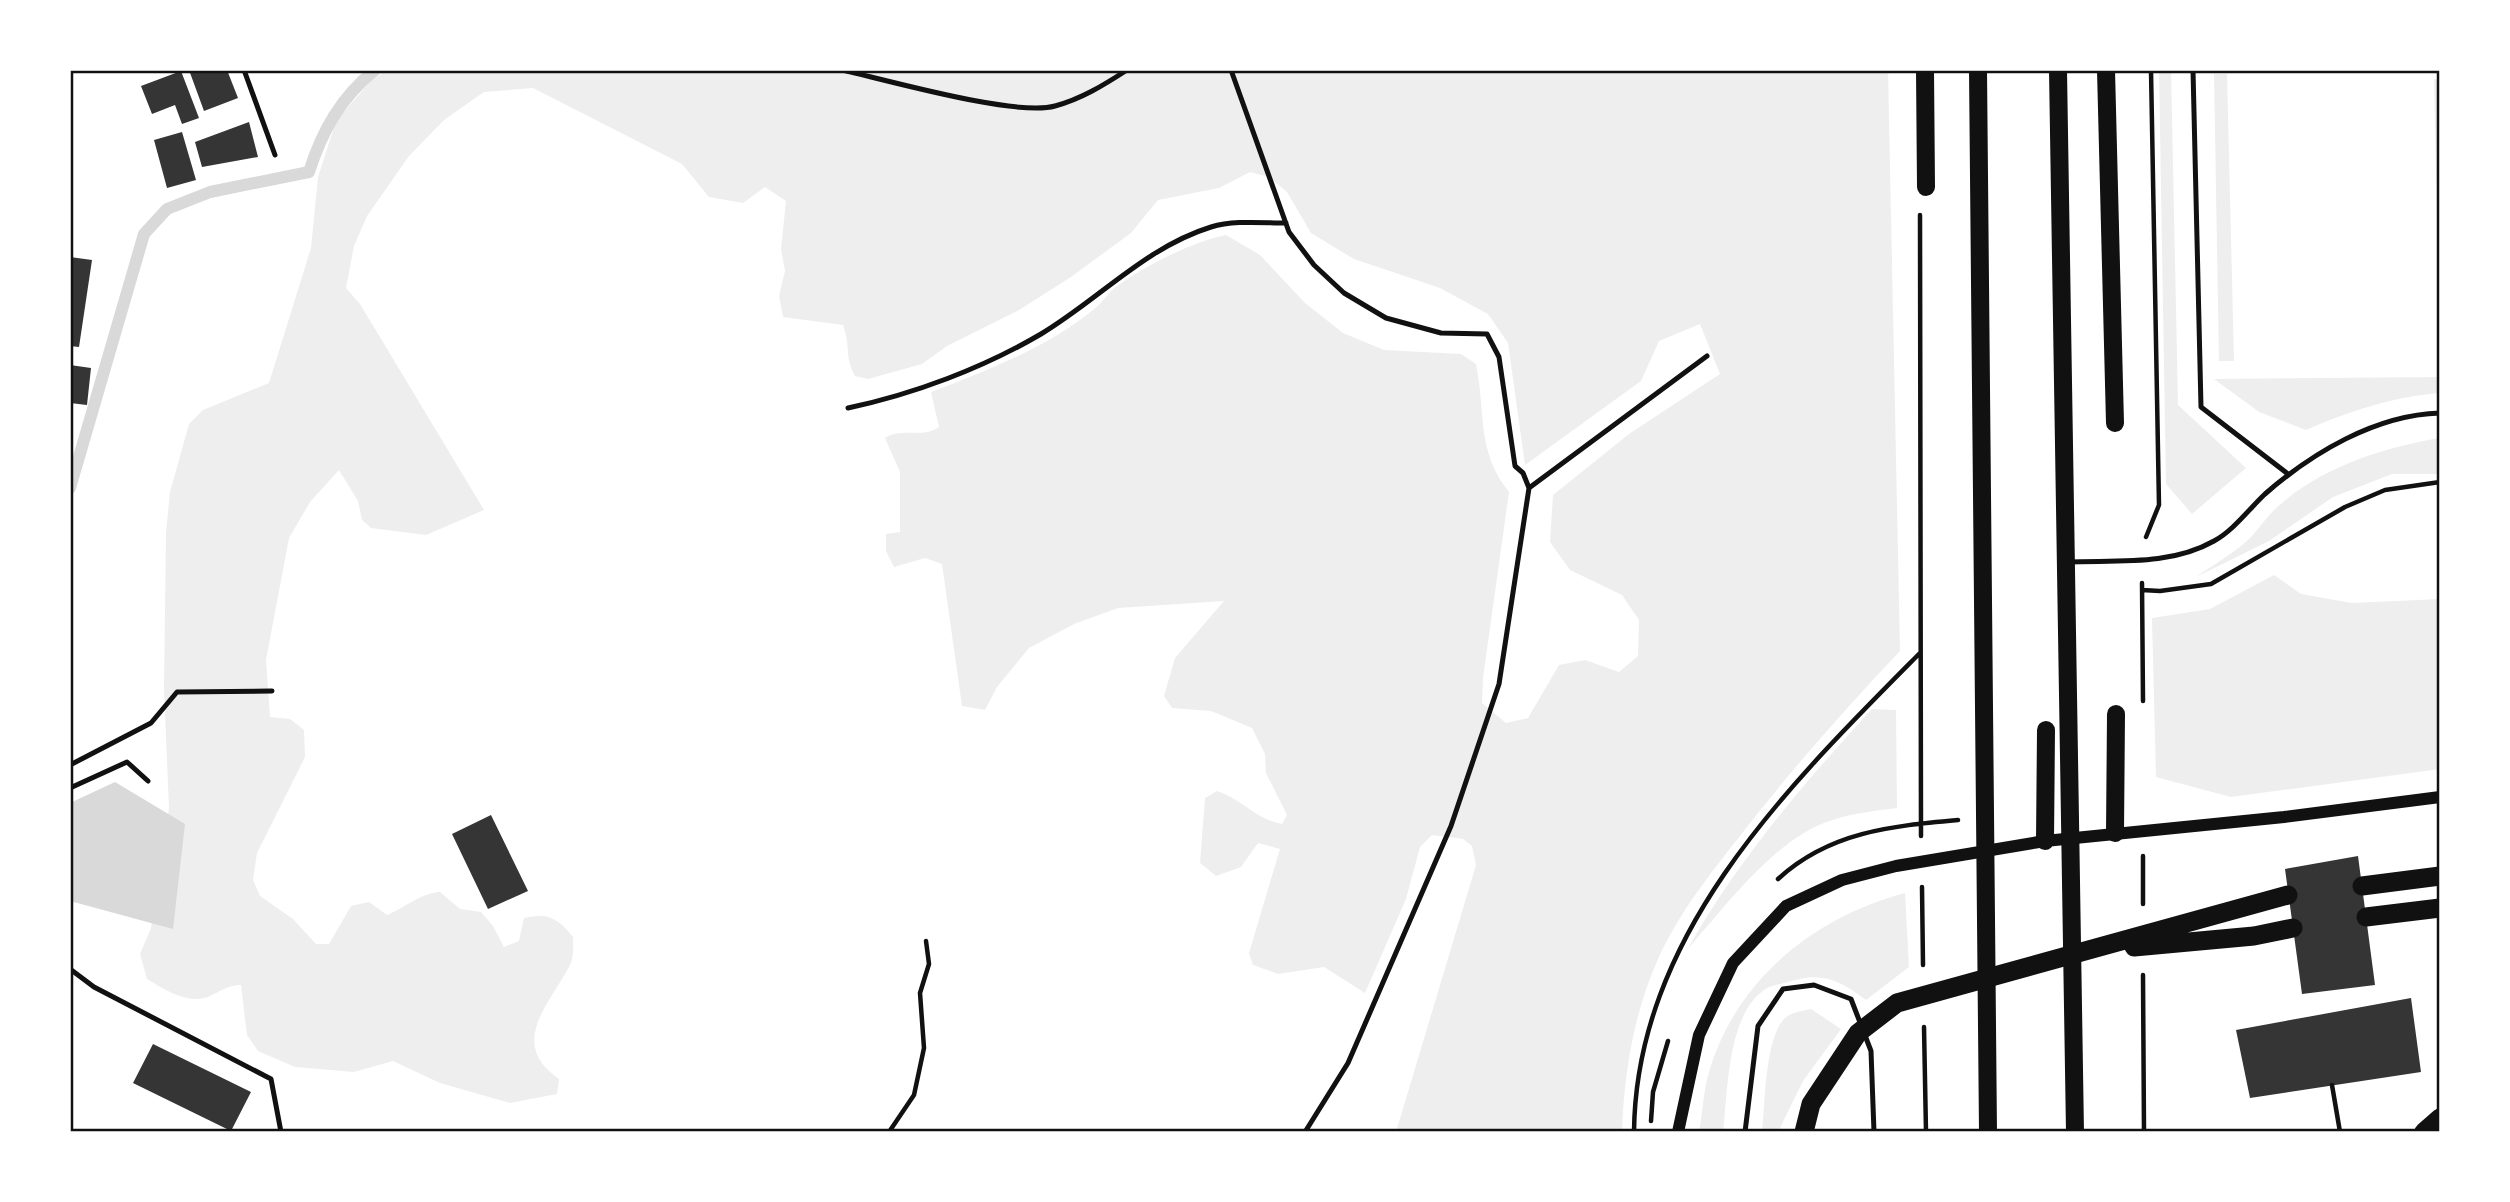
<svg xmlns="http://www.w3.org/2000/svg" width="2510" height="1202" font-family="Lato,sans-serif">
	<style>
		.green { fill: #eee }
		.water { fill: #d9d9d9 }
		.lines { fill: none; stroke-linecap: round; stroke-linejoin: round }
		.stream { stroke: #d9d9d9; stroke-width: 12 }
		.building { fill: #353535 }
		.path { stroke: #111; stroke-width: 4.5 }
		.service { stroke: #111; stroke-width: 5 }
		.tertiary { stroke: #111; stroke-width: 12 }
		.primary { stroke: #111; stroke-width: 18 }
		.trunk { stroke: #111; stroke-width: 19 }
		.neatline { fill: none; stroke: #111; stroke-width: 2.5 }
	</style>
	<rect width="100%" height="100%" fill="#fff"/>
	<path class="green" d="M386,70H1888L1900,651C1844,710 1793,768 1743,832C1710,874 1676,916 1655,966C1633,1018 1624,1075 1622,1132H1396L1476,865L1472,846L1463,839L1432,835L1420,847L1406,899L1365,993L1324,967L1278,974L1253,965L1249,953L1280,849L1258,843L1241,867L1216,876L1200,863L1205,798L1217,791C1242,799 1255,819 1282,824L1287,815L1266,773L1265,754L1252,728L1211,711L1172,708L1164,696L1175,658L1224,601L1118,608L1074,624L1029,648L997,687L985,710L962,706L942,564L925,558L894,567L886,551V534L900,532V472L885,438C902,427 922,439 939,427L931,392C987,371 1046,348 1093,310C1103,303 1109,290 1120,284C1147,265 1194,241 1226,235L1260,255L1305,303L1343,333L1384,350L1461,354L1476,364C1486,412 1476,451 1509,492L1483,678L1482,703L1506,723L1528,718L1559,665L1585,660L1619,672L1638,656L1639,620L1622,595L1570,570L1550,542L1553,495L1629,434L1720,374L1700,324L1659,341L1641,381L1525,465L1508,343L1488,314L1440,288L1354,259L1311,233L1287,192L1269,177L1250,172L1219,188L1158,200L1131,233L1071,277L1019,310L947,346L922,364L868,379L855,376C844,355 851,347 843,325L783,317L779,296L785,271L781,249L786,201L765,187L743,203L709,197L682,164L533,88L484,92L444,120L409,156L367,216L354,246L346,288L360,304L484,510L426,535L371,528L362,520L358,501L339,470L310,502L289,538L266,660L270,717L290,719L304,730L305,757L257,853L253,880L260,896L293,919L316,944H329L351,906L369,902L387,915C406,907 421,893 440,892L460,909L481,912L493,926L504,947L519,941L524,918C548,912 559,919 573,937C573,946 574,957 570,965C550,1004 507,1043 559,1079L557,1094L510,1103L440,1083L393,1061L354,1072L295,1067L258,1051L247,1035L241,985C228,985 221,991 210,996C189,1006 164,989 147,979L140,954L151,928L169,808L164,689L166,533L170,492L189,424L203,410L269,383L311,248L318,177L336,121L369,83Z
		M2159,70H2171L2178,405L2246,468L2192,514L2166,484Z
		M2214,74H2227L2234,361H2219Z
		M2434,79L2440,80V351Z
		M2440,377V393C2392,397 2350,411 2306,430L2259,412L2214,379Z
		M2440,438V474H2392L2333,497L2269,541L2196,577C2213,565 2234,553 2249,539C2260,528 2269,513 2282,503C2325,466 2385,447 2440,438Z
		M2274,575L2301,594L2352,603L2440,599V769L2231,797L2156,777L2152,618L2210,609Z
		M1872,709L1896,710L1897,808C1872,811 1847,814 1824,823C1772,843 1723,909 1687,950C1737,861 1803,784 1872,709Z
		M1905,893L1909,967L1866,1000C1839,980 1822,971 1788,982C1781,984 1773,985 1767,988C1727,1012 1728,1091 1723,1132H1699C1702,1116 1703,1100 1706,1084C1729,985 1811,918 1905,893Z
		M1811,1009L1841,1029L1803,1081L1778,1132H1762C1765,1104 1765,1037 1785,1018C1792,1012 1802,1011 1811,1009Z"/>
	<path class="water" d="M115,782L185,824L173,929L70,901V803Z"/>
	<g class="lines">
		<path class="stream" d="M70,488L144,234L167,209L210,192L309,172C322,131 341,97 375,70"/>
	</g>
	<path class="building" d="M189,70H227L238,98L204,111Z
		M181,71L199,118L182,124L175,105L152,114L141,86Z
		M249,122L258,157L202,167L195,142Z
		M182,132L196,180L167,188L154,140Z
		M70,257L92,260L79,347L70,346Z
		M70,365L91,368L87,405L70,403Z
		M491,815L528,891L488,909L452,834Z
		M2358,856L2375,985L2302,994L2285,869Z
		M2411,998L2421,1072L2250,1098L2236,1030Z
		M153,1044L251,1092L231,1131L133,1083Z"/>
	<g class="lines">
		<path class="path" d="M1920,215L1921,836
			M2146,537L2159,505L2151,70
			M2142,583L2143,701
			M2142,590L2160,591L2211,584L2345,507L2385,490L2440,482
			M2143,856V904
			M1778,879C1829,832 1891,826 1958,820
			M1922,887L1923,965
			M2143,975L2144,1132
			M1924,1027L1926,1132
			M2332,1085L2340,1132
			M1651,1121L1653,1092L1668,1041
			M889,1132L914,1095L924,1048L920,993L929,964L926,941
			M1634,1132C1636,934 1789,785 1920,653"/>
		<path class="service" d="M244,70L275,155
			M842,70C887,80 1016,117 1055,106C1081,99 1104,85 1127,70
			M1231,70L1289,232L1314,265L1344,293L1386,318L1441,333L1487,334L1499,357L1515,466L1523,473L1529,488
			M2193,70L2201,407L2288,474
			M848,408C914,394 983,368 1041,334C1098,300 1146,247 1211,227C1234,220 1262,223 1286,223
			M2068,562C2117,560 2170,566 2214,541C2233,531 2249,509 2265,494C2312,453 2375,415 2440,413
			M70,765L151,723L177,692L272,691
			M70,788L127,762L148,781
			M70,969L94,987L271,1079L281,1132
			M1305,1132L1348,1063L1451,826L1499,684L1529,488L1707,356
			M1745,1132L1758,1026L1783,989L1814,985L1851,999L1871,1051L1874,1132"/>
		<path class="tertiary" d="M1678,1132L1699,1035L1733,963L1786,906L1842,880L1896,866L2045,841L2284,817L2440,797"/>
		<path class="primary" d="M1925,70L1926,187
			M1978,70L1988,1132
			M2058,70L2075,1132
			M2106,70L2115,423
			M2115,833L2116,714
			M2045,841L2046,730"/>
		<path class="trunk" d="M2362,886L2440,876
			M2366,917L2440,908
			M2134,947L2254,936L2293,928
			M1804,1132L1811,1104L1858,1033L1897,1003L2288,895
			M2424,1132L2440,1118"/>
	</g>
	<rect width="2510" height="1202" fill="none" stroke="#ffffff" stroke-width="144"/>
	<rect x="72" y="72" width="2366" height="1058" class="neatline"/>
</svg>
